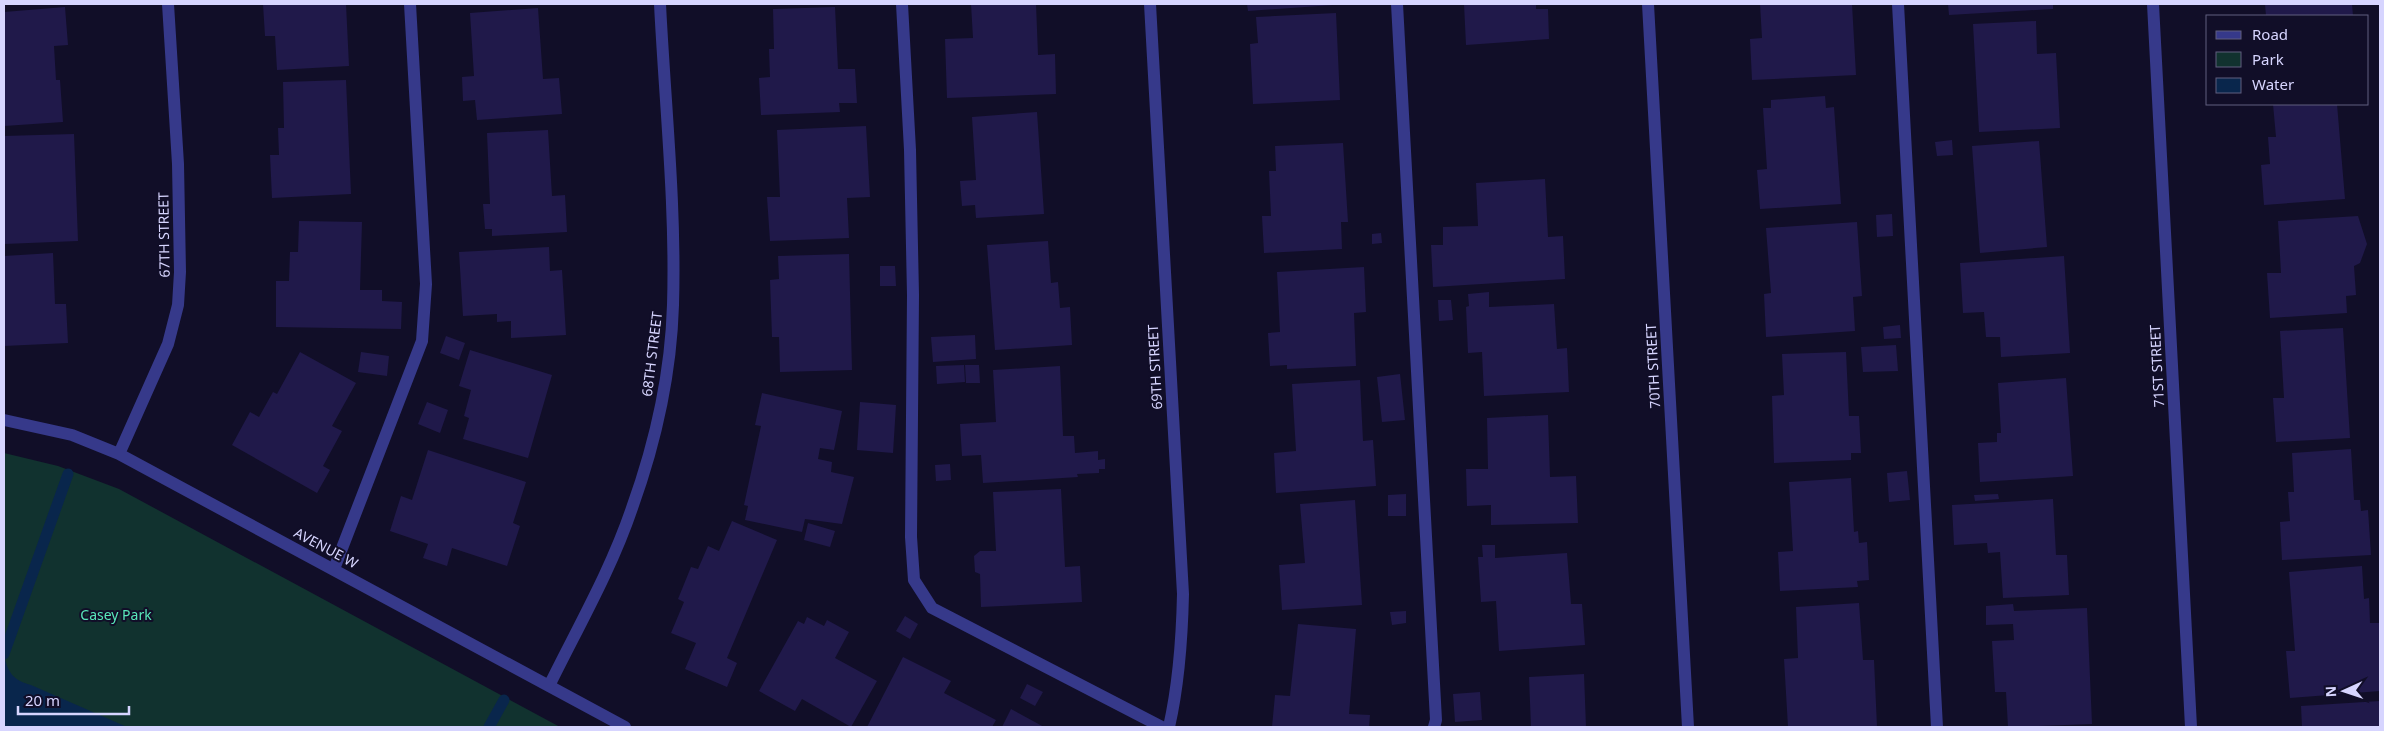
<svg xmlns="http://www.w3.org/2000/svg" width="2384" height="731" font-family="'Noto Sans',sans-serif">
	<style>
		.green { fill: #11322f }
		.water { fill: #09264c }
		.lines { fill: none; stroke-linecap: round; stroke-linejoin: round }
		.stream { stroke: #09264c; stroke-width: 11 }
		.building { fill: #20194a }
		.lane { stroke: #36398a; stroke-width: 12 }
		.street { stroke: #36398a; stroke-width: 12 }
		.labels { text-anchor: middle; stroke-width: 4; stroke-linejoin: round; paint-order: stroke }
		.street-label { font-size: 14px; fill: #d7d5ff; stroke: #110e28 }
		.park-label { font-size: 14px; fill: #59e7ba; stroke: #110e28 }
	</style>
	<rect width="100%" height="100%" fill="#110e28"/>
	<path class="green" d="M4,453L58,466L119,489L560,727H4Z"/>
	<path class="water" d="M4,655C8,673 13,680 31,685L127,727H4Z"/>
	<g class="lines">
		<path class="stream" d="M4,654L68,474
			M489,727L504,700"/>
	</g>
	<path class="building" d="M263,4H346L349,66L277,70L275,36H265Z
		M971,4H1036L1038,55L1055,54L1056,94L947,98L945,39L973,38Z
		M1247,4H1333V5L1248,11Z
		M1464,4H1536V9H1548L1549,39L1466,45Z
		M1760,4H1852L1856,75L1752,80L1750,39L1762,38Z
		M1948,4H2053V9L1949,15Z
		M2265,4H2352L2353,16H2266Z
		M65,7L68,45L54,46L56,80H60L63,122L4,126V12Z
		M835,7L838,69H855L857,103H839L840,112L761,115L759,78L770,77L769,49H774L773,9Z
		M538,8L543,79L559,78L562,114L477,120L475,100L463,101L462,77L474,76L470,13Z
		M1336,13L1340,100L1253,104L1250,44L1258,43L1256,17Z
		M2036,21L2037,54L2056,53L2060,128L1979,132L1973,24Z
		M346,80L351,194L272,198L270,155H279L278,128H284L283,82Z
		M1825,96L1826,108L1834,107L1841,204L1760,209L1757,170L1767,169L1763,108H1771V100Z
		M2273,104H2337L2345,199L2264,205L2261,165L2270,164L2268,137H2276Z
		M1037,112L1044,214L976,218L975,205L962,206L960,181L976,180L972,117Z
		M866,126L870,197L847,198L849,238L770,241L767,197H780L777,130Z
		M548,130L552,196L565,195L567,232L492,236V229H485L483,204H490L487,133Z
		M74,134L78,241L4,244V136Z
		M1952,140L1953,155L1937,156L1935,142Z
		M2039,141L2047,247L1980,253L1972,146Z
		M1343,143L1348,222H1341L1342,249L1264,253L1262,216H1271L1269,171H1276L1275,146Z
		M1545,179L1548,237L1563,236L1565,279L1433,287L1431,245H1443V227L1478,226L1476,183Z
		M1892,214L1893,236L1877,237L1876,215Z
		M2358,216L2367,244L2360,263L2354,266L2356,295L2346,296L2347,313L2270,318L2267,273H2281L2278,221Z
		M299,221L362,222L360,290H382V301L402,302L401,329L276,327V281H289L290,252H298Z
		M1857,222L1862,296L1853,297L1855,331L1766,337L1764,294L1771,293L1766,228Z
		M1381,233L1382,243L1372,244V234Z
		M1048,241L1051,283L1058,282L1060,308L1070,307L1072,345L995,350L987,245Z
		M549,247L550,271L562,270L566,335L511,338V321L497,322V314L463,316L459,252Z
		M53,253L55,304H66L68,343L4,346V256Z
		M849,254L852,370L780,372L779,337H772L770,280L779,279L778,256Z
		M2064,256L2070,353L2001,357L2000,337H1986L1984,312L1963,313L1960,263Z
		M880,266H895L896,286H880Z
		M1364,267L1366,312L1354,313L1356,366L1287,369V365L1270,366L1268,333L1280,332L1277,272Z
		M1489,292V307L1554,304L1557,349L1567,348L1569,392L1484,396L1482,352L1468,353L1466,307L1469,306L1468,294Z
		M1438,300H1451L1453,320L1439,321Z
		M1900,325L1901,338L1884,339L1883,327Z
		M2343,328L2350,438L2276,442L2273,398H2284L2280,331Z
		M975,335L976,359L933,362L931,337Z
		M446,336L465,343L459,360L440,353Z
		M1896,345L1898,371L1863,372L1861,347Z
		M470,350L552,375L528,458L463,439L469,418L464,416L471,390L459,386Z
		M300,352L356,383L332,426L342,431L323,466L330,470L317,493L232,445L250,412L259,417L273,392L277,394Z
		M361,352L389,356L387,376L358,372Z
		M1846,352L1849,416H1859L1861,453H1851V460L1774,463L1772,396L1784,395L1782,354Z
		M964,365L965,382L937,384L936,366Z
		M965,365H979L980,383H966Z
		M1060,366L1063,436H1074L1075,453L1098,451V460L1105,459V469H1099V473L1077,474L1078,477L983,483L981,455L962,456L960,424L996,422L993,370Z
		M1400,374L1405,420L1382,422L1377,377Z
		M2066,378L2073,476L1980,482L1978,443L1997,442V433H2001L1998,383Z
		M1360,380L1363,441L1373,440L1376,486L1276,493L1274,453L1296,451L1292,384Z
		M762,393L842,411L834,450L820,448L818,459L832,462L831,472L854,477L842,524L805,519L802,532L745,520L748,506L744,505L761,426L755,425Z
		M427,402L448,410L440,433L418,424Z
		M860,402L896,405L893,453L857,450Z
		M1548,415L1550,477L1576,476L1578,523L1491,525V505L1467,506L1466,469H1488L1487,418Z
		M2351,449L2354,500H2360L2361,511L2368,510L2371,555L2282,560L2280,522L2290,521L2288,492H2294L2292,453Z
		M428,450L526,482L513,523L520,526L507,566L452,548L447,566L423,558L428,544L390,531L401,496L412,500Z
		M950,464L951,480L936,481L935,465Z
		M1907,471L1910,500L1889,502L1887,473Z
		M1851,478L1854,532L1858,531L1859,543L1867,542L1869,580L1857,581L1858,587L1780,591L1778,552L1793,551L1789,482Z
		M1061,489L1065,567L1080,566L1082,602L981,607L980,574L975,572L974,556L980,551H996L993,492Z
		M1406,494V516H1388V495Z
		M1998,494L1999,499L1975,501L1974,495Z
		M2053,499L2056,555H2067L2069,595L2003,598L2000,552L1988,553L1987,543L1954,545L1952,505Z
		M1355,500L1362,605L1282,610L1279,565L1305,563L1300,504Z
		M732,521L777,540L727,658L737,663L727,687L685,669L696,643L671,633L684,602L678,599L691,567L698,569L708,546L719,551Z
		M808,523L835,531L830,547L804,540Z
		M1482,545H1495V558L1567,553L1571,604H1582L1585,645L1499,651L1496,601L1481,602L1478,557H1483Z
		M2362,566L2364,599L2369,598L2370,623H2380V691L2290,698L2286,651H2295L2289,572Z
		M1859,603L1863,660H1874L1877,727H1788L1784,659L1798,658L1796,607Z
		M2013,604L2014,611L2087,608L2092,724L2008,727L2006,692H1995L1992,641L2014,640L2013,624L1986,625V606Z
		M1406,611V623L1392,625L1390,612Z
		M905,616L918,624L910,639L896,631Z
		M807,617L824,626L827,620L849,632L835,658L877,681L851,727L802,699L795,711L759,691L798,621L804,624Z
		M1298,624L1356,629L1349,714L1370,715L1369,727H1272L1275,695L1290,696Z
		M903,657L951,681L944,693L996,720L992,727H867Z
		M1584,674L1586,727H1531L1529,677Z
		M1027,684L1043,692L1035,706L1020,698Z
		M1480,692L1482,720L1455,722L1453,694Z
		M2380,701V727H2302L2301,706Z
		M1011,709L1044,727H1002Z"/>
	<g class="lines">
		<path class="lane" d="M902,4L910,150L913,295L911,537L914,580L932,608L1162,727
			M1397,4L1436,720L1434,727
			M1898,4L1937,727
			M334,569L422,341L426,284L410,4"/>
		<path class="street" d="M1150,4L1183,594C1182,640 1179,683 1169,727
			M1648,4L1688,727
			M2153,4L2191,727
			M4,420L72,435L119,454L625,727
			M119,454L168,344L178,305L180,272L178,164L168,4
			M549,686C578,627 611,570 632,508C655,444 671,373 673,305C676,205 665,104 660,4"/>
	</g>
	<g class="labels">
		<g class="street-label">
			<text transform="translate(164 235) rotate(-91)" y="5">67TH STREET</text>
			<text transform="translate(652 354) rotate(-83)" y="5">68TH STREET</text>
			<text transform="translate(1653 366) rotate(-93)" y="5">70TH STREET</text>
			<text transform="translate(2157 366) rotate(-93)" y="5">71ST STREET</text>
			<text transform="translate(1155 367) rotate(-93)" y="5">69TH STREET</text>
			<text transform="translate(326 548) rotate(28)" y="5">AVENUE W</text>
		</g>
		<g class="park-label">
			<text x="116" y="620">Casey Park</text>
		</g>
	</g>
	<rect width="2384" height="731" fill="none" stroke="#d7d5ff" stroke-width="10"/>
	<rect x="2206" y="15" width="162" height="90" fill="#110e28" stroke="#605e7e"/>
	<rect x="2216" y="31" width="25" height="8" fill="#36398a" stroke="#605e7e"/>
	<text x="2252" y="40" font-size="15" fill="#d7d5ff">Road</text>
	<rect x="2216" y="52" width="25" height="15" fill="#11322f" stroke="#605e7e"/>
	<text x="2252" y="65" font-size="15" fill="#d7d5ff">Park</text>
	<rect x="2216" y="78" width="25" height="15" fill="#09264c" stroke="#605e7e"/>
	<text x="2252" y="90" font-size="15" fill="#d7d5ff">Water</text>
	<g transform="translate(2344 691) rotate(267)" stroke="#110e28" stroke-width="4" paint-order="stroke">
	<path d="M0-4L9 19L0 12L-9 19Z" fill="#d7d5ff"/>
	<text y="-8" font-size="14" font-weight="bold" text-anchor="middle" fill="#d7d5ff">N</text>
	</g>
	<path d="M18 706v8h111v-8" fill="none" stroke="#d7d5ff" stroke-width="2.5"/>
	<text x="25" y="706" font-size="15" fill="#d7d5ff" stroke="#110e28" stroke-width="4" paint-order="stroke">20 m</text>
</svg>
